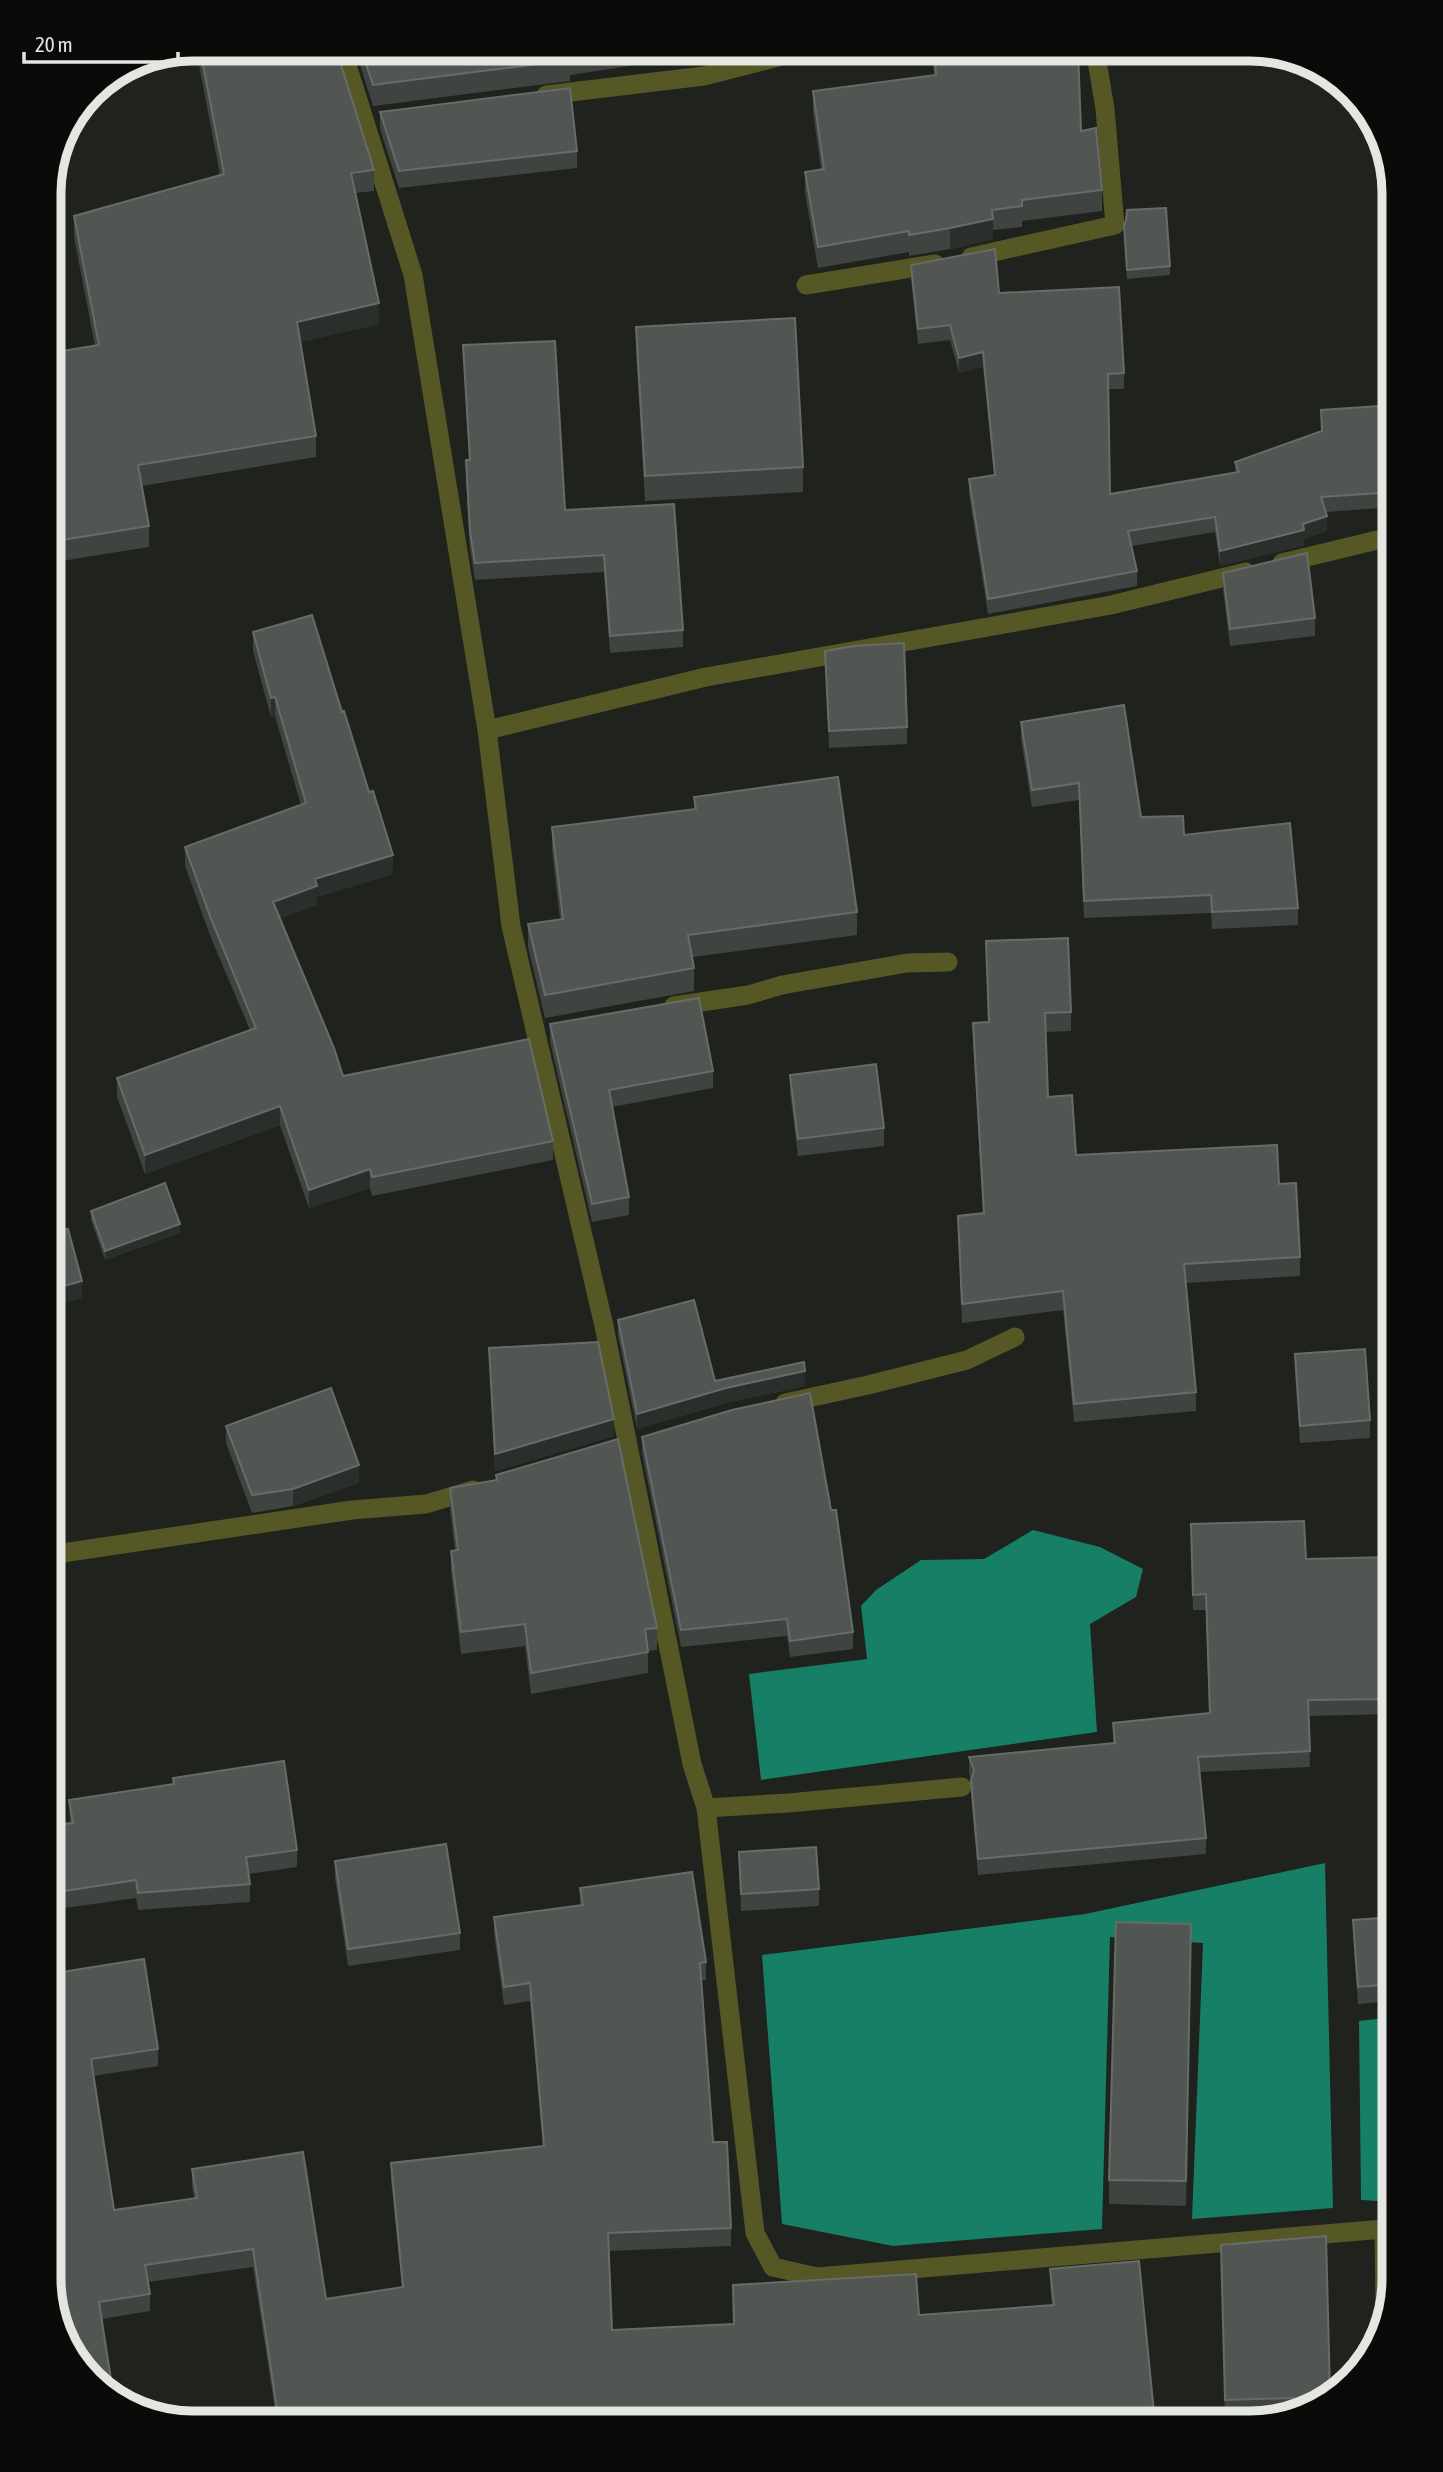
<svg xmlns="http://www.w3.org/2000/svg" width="1443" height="2472" font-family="'Asap Condensed',sans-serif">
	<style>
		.water { fill: #167f65 }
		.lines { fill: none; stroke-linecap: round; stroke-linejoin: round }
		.minor { stroke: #555725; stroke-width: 19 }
		.wall { fill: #3f4440 }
		.shaded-wall { fill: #2b2f2b }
		.building { fill: #515652; stroke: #686c68; stroke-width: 2 }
		.rim { fill: none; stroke: #e4e6e2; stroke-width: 9 }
	</style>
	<rect width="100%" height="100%" fill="#1f221d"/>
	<path class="water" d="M1033,1530L1100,1547L1143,1569L1136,1597L1090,1624L1097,1732L761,1780L749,1674L867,1659L861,1606L876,1590L921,1560L984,1559Z
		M1325,1863L1333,2208L1192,2219L1203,1943L1110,1937L1102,2229L893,2246L782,2224L762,1955L1085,1914Z
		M1394,2017V2202L1361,2200L1359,2021Z"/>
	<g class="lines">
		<path class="minor" d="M342,49L413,275L487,730L511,926L604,1326L692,1764L706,1808L755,2233L773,2267L817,2277L1384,2229L1385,2310
			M546,95L704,76L809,49
			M971,257L1115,225L1105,109L1095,49
			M806,285L935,264
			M1282,563L1394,536
			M487,730L706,677L1111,605L1246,572
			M674,1006L748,995L782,985L907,963L948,962
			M785,1403L868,1385L967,1360L1015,1337
			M49,1555L352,1510L426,1504L473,1490
			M706,1808L788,1803L962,1787"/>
	</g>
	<path class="wall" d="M196,49H336L374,170V191L355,193L379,324L300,342L316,436V457L142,486L149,526V547L49,563V353L95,346L74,237V216L220,175Z
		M355,49H733L670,62L669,60L570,75V81L373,106Z
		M932,49H1078L1081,131L1102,190V211L1022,221V227L993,230V239L950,249L909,256V252L818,268L805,193V172L821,169L813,112V91L934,75Z
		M380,112L577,151V168L399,188L380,129Z
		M1124,225L1170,266V275L1127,279Z
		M911,265L999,293L1124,373V389H1109L1110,494L1235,472V462L1321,432V410L1394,405V507L1326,512L1327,531L1304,539V545L1220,566L1215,532L1132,546L1137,571V586L988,614L969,494V479L994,475L983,367L959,373L950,340L918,344L911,280Z
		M636,327L803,467V492L645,501L636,352Z
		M463,345L565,510L683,630V647L610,653L604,572L475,580L470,549L466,478V460H469Z
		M1223,573L1315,618V636L1230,646L1223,590Z
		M253,632L393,874L317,897V905L280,918L343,1076L553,1141V1160L372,1196L370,1188L309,1208L280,1125L145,1174L117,1097V1078L250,1030L211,938L185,866V847L301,805L275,716L271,717L253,651Z
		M825,651L907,727V744L829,748Z
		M1021,722L1141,817L1184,835L1298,908V925L1212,929L1211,913L1084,918L1079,800L1032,807L1021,739Z
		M694,797L857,912V935L693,957L694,968V991L545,1018L528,947V924L560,919L552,850V827L694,809Z
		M986,941L1071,1012V1031L1046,1032L1048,1097L1076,1155L1279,1184L1300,1257V1276L1185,1283L1196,1392V1411L1074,1422L1063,1310L962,1323L958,1216L983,1213L973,1042V1023L988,1022Z
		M550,1024L713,1071V1088L612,1107L629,1197V1215L592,1222L550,1042Z
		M790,1075L884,1128V1146L798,1156L790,1093Z
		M91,1211L180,1233L105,1260L91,1220Z
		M618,1320L715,1381L805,1386L726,1403L637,1429L618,1335Z
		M489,1348L614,1436L495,1471Z
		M1295,1354L1370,1420V1438L1300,1443L1295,1371Z
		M226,1426L359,1483L293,1506L252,1513L226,1443Z
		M642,1437L853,1632V1649L790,1657L787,1636L681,1647L642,1453Z
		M450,1488L657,1628V1650L648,1651V1673L531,1694L525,1646L461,1654L451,1572V1551L455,1550L450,1510Z
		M1191,1540L1306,1559L1394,1557V1743L1392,1714L1309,1716L1310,1767L1199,1772L1206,1838V1854L978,1875L971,1795V1779L969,1773V1757L1113,1743V1723L1209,1713L1206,1610H1193Z
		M173,1778L297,1850V1867L248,1874L250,1884V1902L138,1910L136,1898L58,1909V1916L49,1917V1825L70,1824L69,1800L173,1784Z
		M739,1852L819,1889V1906L741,1911Z
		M335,1861L460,1933V1950L348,1966L335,1878Z
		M580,1888L706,1962V1980H701L713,2142L731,2228V2246L608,2251L612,2330L919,2315L1052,2305L1050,2286V2269L1155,2423H277L253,2267L148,2282L150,2294V2311L102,2319L56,2118L49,2071V1974L158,2049V2066L93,2076L114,2210L194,2198L192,2186V2169L326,2299L402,2287L391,2180V2163L543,2147L530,2001L504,2005L494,1934V1917L580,1906Z
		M1394,1917V2001L1358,2004L1353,1937V1920Z
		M1191,1948L1186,2206L1109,2204V2180Z
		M1221,2245L1330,2393L1313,2408L1250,2423H1225Z"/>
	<path class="shaded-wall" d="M993,219V239L950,249V228Z
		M379,303V324L297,343V322Z
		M983,352V367L959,373V358Z
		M1327,516V531L1304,539V545L1220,566V551Z
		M275,697V716L271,717V698Z
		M393,855V874L317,897V905L273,921V902L315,879Z
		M280,1106V1125L145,1174V1155Z
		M370,1169V1188L309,1208V1190Z
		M180,1224V1233L105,1260V1251Z
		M82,1281V1298L49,1307V1290Z
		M805,1371V1386L726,1403L637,1429V1414L726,1388Z
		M614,1419V1436L495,1471V1454Z
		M359,1465V1483L293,1506V1489Z"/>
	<path class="building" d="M200,49H336L374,170L351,173L379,303L297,322L316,436L138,465L149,526L49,542V353L99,345L74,216L224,174Z
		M361,49H604L569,54L570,60L373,85Z
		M934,49H1078L1081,131L1096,128L1102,190L1022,200V206L992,210L993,219L950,228L909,235V231L818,247L805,172L824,169L813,91L936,75Z
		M570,88L577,151L399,171L380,112Z
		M1166,208L1170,266L1127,270L1124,225L1126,220L1127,210Z
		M995,249L999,293L1119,287L1124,373L1108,374L1110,494L1239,472L1235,462L1322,431L1321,410L1394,405V492L1321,497L1327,516L1303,524L1304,530L1220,551L1215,517L1128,531L1137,571L988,599L969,479L995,475L983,352L959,358L950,325L918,329L911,265Z
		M795,318L803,467L645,476L636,327Z
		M555,341L565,510L674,504L683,630L610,636L604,555L475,563L470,532L466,460H470L463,345Z
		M1307,553L1315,618L1230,629L1223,573Z
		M312,615L342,712L344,711L369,792L373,791L393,855L315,879L317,886L273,902L334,1048L343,1076L529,1039L553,1141L372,1177L370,1169L309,1190L280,1106L145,1155L117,1078L256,1028L211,919L185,847L306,803L275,697L271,698L253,632Z
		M904,643L907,727L829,731L825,651L854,646Z
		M1124,705L1141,817L1183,816L1184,835L1290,823L1298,908L1212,912L1211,895L1084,901L1079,783L1032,790L1021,722Z
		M838,777L857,912L688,935L694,968L545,995L528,924L563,919L552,827L696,809L694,797Z
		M1068,938L1071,1012L1045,1013L1048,1097L1072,1095L1076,1155L1277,1145L1279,1184L1296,1183L1300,1257L1184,1264L1196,1392L1074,1404L1063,1291L962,1304L958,1216L984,1213L973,1023L989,1022L986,941Z
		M699,998L713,1071L609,1090L629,1197L592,1204L550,1024Z
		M876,1064L884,1128L798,1139L790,1075Z
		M165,1183L180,1224L105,1251L91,1211Z
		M68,1229L82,1281L49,1290V1233Z
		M694,1300L715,1381L804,1362L805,1371L726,1388L637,1414L618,1320Z
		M598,1342L614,1419L495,1454L489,1348Z
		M1365,1349L1370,1420L1300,1426L1295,1354Z
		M331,1388L359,1465L293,1489L252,1495L226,1426Z
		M810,1393L831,1510H836L853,1632L790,1641L787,1619L681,1630L642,1437L732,1410Z
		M618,1439L657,1628L645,1629L648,1652L531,1673L525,1624L461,1632L451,1551L458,1550L450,1488L497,1480L496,1475Z
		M1304,1521L1306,1559L1394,1557V1699L1308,1700L1310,1751L1198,1757L1206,1838L978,1859L971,1780L974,1770L969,1757L1115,1743L1113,1723L1210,1713L1206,1594L1193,1595L1191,1524Z
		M1392,1702H1394V1726Z
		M284,1761L297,1850L246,1857L250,1884L138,1893L136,1880L58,1892V1899L49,1900V1825L73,1823L69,1800L174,1784L173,1778Z
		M446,1844L460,1933L348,1949L335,1861Z
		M816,1847L819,1889L741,1894L739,1852Z
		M692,1872L706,1962L700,1963L713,2142H727L731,2228L608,2233L612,2330L734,2324L733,2285L916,2274L919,2315L1054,2305L1050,2269L1139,2261L1155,2423H949L948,2412L867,2417V2423H662L661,2415L523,2423H279L253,2249L145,2265L150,2294L99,2302L114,2399L64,2342L49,2279V2119L59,2118L49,2054V1974L144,1959L158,2049L91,2059L114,2210L197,2198L192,2169L303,2152L326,2299L403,2287L391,2163L544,2146L530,1983L504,1987L494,1917L583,1905L580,1888Z
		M1394,1917V1984L1358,1987L1353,1920Z
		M1116,1922L1191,1924L1186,2181L1109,2180Z
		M1326,2236L1330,2393L1326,2397L1225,2400L1221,2245Z"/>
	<path d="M0 0H1443V2472H0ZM193 61H1250A132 132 0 0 1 1382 193V2279A132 132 0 0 1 1250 2411H193A132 132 0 0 1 61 2279V193A132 132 0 0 1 193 61Z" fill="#0a0b09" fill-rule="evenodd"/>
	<path class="rim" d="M193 61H1250A132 132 0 0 1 1382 193V2279A132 132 0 0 1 1250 2411H193A132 132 0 0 1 61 2279V193A132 132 0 0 1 193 61Z"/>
	<path d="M24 52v10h154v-10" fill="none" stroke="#e4e6e2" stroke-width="3.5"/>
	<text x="35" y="52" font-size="21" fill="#e4e6e2" stroke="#0a0b09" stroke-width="5" paint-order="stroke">20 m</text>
</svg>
